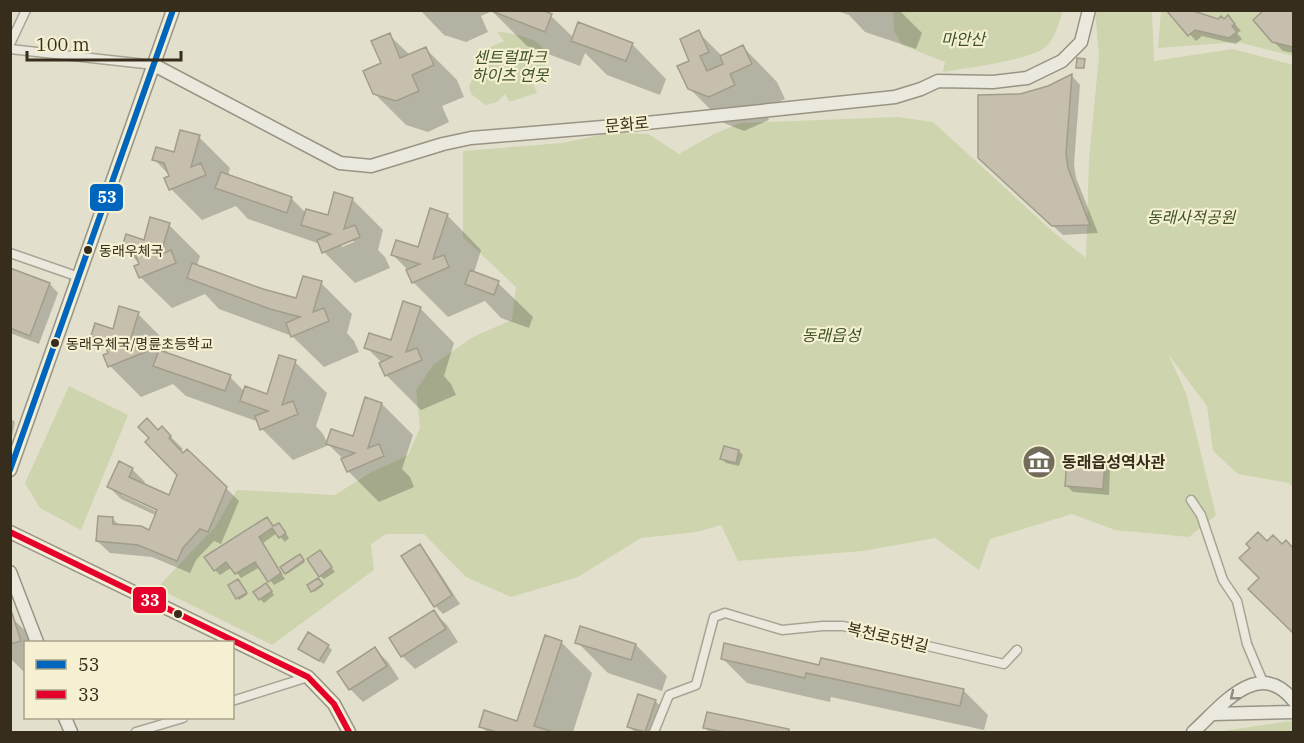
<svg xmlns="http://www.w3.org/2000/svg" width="1304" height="743" font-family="'IBM Plex Serif','Noto Sans KR',serif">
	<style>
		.green { fill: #cdd4ae }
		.shadow { fill: #0003; fill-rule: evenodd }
		.building { fill: #c6bfad; stroke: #a29c8b; stroke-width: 1.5 }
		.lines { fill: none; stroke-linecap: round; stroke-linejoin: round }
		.street-casing { stroke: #a8a495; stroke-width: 11 }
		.secondary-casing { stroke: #979485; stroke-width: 15 }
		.street { stroke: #ebe9dd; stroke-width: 8 }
		.secondary { stroke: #ebe9dd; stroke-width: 12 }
		.bus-1-casing { stroke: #f4f0d1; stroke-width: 10 }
		.bus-2-casing { stroke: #f4f0d1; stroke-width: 10 }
		.bus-1 { stroke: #0065bd; stroke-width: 6 }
		.bus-2 { stroke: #e4002b; stroke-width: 6 }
		.oneway { stroke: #908b7d }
		.bus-dot { fill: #362d1d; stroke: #f4f0d1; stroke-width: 2 }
		.labels { text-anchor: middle; stroke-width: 4.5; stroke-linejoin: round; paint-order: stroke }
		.bus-label { font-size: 14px; fill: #362d1d; stroke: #f4f0d1; text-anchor: start }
		.park-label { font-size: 16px; font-style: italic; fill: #3e5225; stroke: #f4f0d1 }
		.street-label { font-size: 16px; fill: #362d1d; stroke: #f4f0d1 }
		.poi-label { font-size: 16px; font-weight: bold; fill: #362d1d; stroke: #f4f0d1; text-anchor: start }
		.line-badge { stroke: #f4f0d1; stroke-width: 2 }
		.badge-label { font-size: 16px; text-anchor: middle; font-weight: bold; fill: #fff }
	</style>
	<rect width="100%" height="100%" fill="#e2e0cc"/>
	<path class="green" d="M893,11V10L1063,11C1059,22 1056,35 1048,45C1035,60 965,68 943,72L945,62L902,45L894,31Z
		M1095,11H1152L1154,61L1233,49L1293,65V488L1289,483L1238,474L1213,451L1207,406L1168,354L1186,393L1216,515L1189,537L1115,530L1072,514L990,539L979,570L935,538L863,551L738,561L721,525L697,532L641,538L578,577L511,597L466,577L424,534H386L371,544L374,570L272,645L157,588L215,527L237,490L335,495L368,474L408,455L420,428L416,390L434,364L473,337L512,320L516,287L463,237V151L562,143L610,133L648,134L679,154L714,134L740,123L898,117L933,122L1052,231L1086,258L1089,159L1099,56Z
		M1161,11H1293V56L1238,42L1158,48Z
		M497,32C508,32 536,38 542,47C544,52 544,57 545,62C546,71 543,77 536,82L532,81L537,93L512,101H509L505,94L497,102L486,105L471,94L469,86L473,78L483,72L488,48L504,41Z
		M69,386L128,415L81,530L40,508L25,483Z
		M1290,721L1293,723V732H1216Z"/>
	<path class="shadow" d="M420,10H538L551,16L574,38L632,44L666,79L660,95L607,75L585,53L580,66L527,46L492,11L481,16L488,32L466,42L444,35Z
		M834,10H899L922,33L916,49L865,32L849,15Z
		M1168,10L1192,13L1235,24L1241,31L1237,33L1242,39L1236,44L1202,36L1196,41Z
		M1267,10H1294V53L1283,51L1273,41Z
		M698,32L722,56L743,47L777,82L785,99L764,109L769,120L744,131L724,123L689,88L691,61Z
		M389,35L410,55L426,49L457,80L464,97L442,106L449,122L428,132L406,125L374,93Z
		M1072,76L1080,85L1074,164L1076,178L1098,233L1063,235L988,166L1020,95L1049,87Z
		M199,137L230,168L228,176L292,199L306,213L329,217L352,199L383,230L378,250L385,257L390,268L355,283L324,252L320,244L248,219L236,206L202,220L171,189V177L154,159L175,154ZM352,239L354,242L342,247L340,244Z
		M447,215L481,250L474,273L498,283L533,317L529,328L501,318L485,301L448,317L413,282L407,269L393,255L419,249Z
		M169,225L200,256L197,266L263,290L297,300L321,283L352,314L347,333L354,341L359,352L324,367L292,336L219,309L205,294L172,308L140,277L141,265L123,247L145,242Z
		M10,269L50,284L58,293L39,344L10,333Z
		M420,308L454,343L444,376L451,384L456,395L421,410L386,375L382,363L366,347L392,342Z
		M138,314L169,345L166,354L230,377L245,392L268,395L295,362L327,393L316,426L323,434L328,444L354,438L382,404L413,435L402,469L410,477L414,487L379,502L348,471L342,458L329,445L293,460L262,429L257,418L256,421L186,396L173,384L141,397L110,366V353L92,336L114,330Z
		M10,418L15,422L10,446Z
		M162,428L183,449L180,452L226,488L239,501L221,544L214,541L196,560L190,573L152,557L110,553L97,541L113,519L120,526L150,532L157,516L121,499L109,487L132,469L145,482L143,485L170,497L179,475L158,432ZM122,492L165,512L164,515L122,495Z
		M739,451L743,455L739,466L726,463L722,459Z
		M1104,462L1110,468L1109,495L1073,492L1067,486Z
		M267,519L274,527L283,529L289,538L285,542L277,533L263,543L285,579L274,585L260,567L241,578L232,567L220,575L215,570Z
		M1286,542L1294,550V631L1250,589L1261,578L1267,543L1282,546Z
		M419,546L428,555L460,604L443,614L435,606Z
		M300,556L305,562L287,574L282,568Z
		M323,556L335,572L324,579L320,576Z
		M320,581L323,586L314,592L313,591Z
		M239,582L247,595L239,600L230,586Z
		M270,589L274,595L264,603L260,599Z
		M434,612L447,625L458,642L415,669L402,656Z
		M13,619L37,642H26L24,672L10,658V620Z
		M561,642L592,673L573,732H487L481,726L518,723Z
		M577,642L636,645L667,676L662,691L608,673Z
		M328,646L332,650L324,664L300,649Z
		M375,649L388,662L399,679L363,702L350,689Z
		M722,658L963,690L988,715L984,730L831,697L830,702L747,683Z
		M655,701L662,707L653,732H635L629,727Z
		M705,728H776L781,732H710Z"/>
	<path class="building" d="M489,10H542L552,14L545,32Z
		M1166,10H1190L1218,19L1221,16L1224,19L1228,15L1235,24L1232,26L1237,32L1229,38L1195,30L1188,36Z
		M1264,10H1293V47L1272,42L1253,20Z
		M578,22L633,43L626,61L571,41Z
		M699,30L709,52L700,56L707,71L723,64L720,56L743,45L752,64L730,74L735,85L709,97L688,89L677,66L689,61L680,39Z
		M390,33L400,58L426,47L434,65L412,75L419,91L396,101L373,94L363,71L381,63L371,41Z
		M1077,58L1085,59L1084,68H1076Z
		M1072,74L1066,154L1068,168L1090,225L1052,226L978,158V95L1020,94L1048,86Z
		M180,130L200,135L191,167L201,163L206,175L169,190L164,178L169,176L164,163L152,160L156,147L174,152Z
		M221,172L292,197L287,213L215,188Z
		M334,192L353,198L344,229L355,225L360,237L322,253L317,240L331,234L301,225L306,209L328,215Z
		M430,208L448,214L433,259L444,255L449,267L412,283L406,270L420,264L391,255L396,240L418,247Z
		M150,217L170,223L160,255L171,250L176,263L139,278L134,266L139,264L134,251L122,247L126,234L144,240Z
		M192,263L263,289L296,298L303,276L322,281L313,312L324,308L329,321L291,337L286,323L300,317L270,309L187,278Z
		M10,268L50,283L30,336L10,328Z
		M470,270L499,281L494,295L465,284Z
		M403,301L421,307L406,352L417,348L422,360L385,376L379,363L392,357L364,348L369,333L391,340Z
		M119,306L139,312L129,344L140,339L145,352L108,367L103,355L108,353L103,340L91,336L95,323L113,329Z
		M159,350L231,375L225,391L153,366Z
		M279,355L296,360L282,405L293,401L298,414L260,430L255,416L268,411L240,401L245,386L267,394Z
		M365,397L382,403L368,448L379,444L384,456L347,472L341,459L355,453L326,444L331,429L353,436Z
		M147,418L158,430L162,426L171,436L169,438L183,453L187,449L227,487L208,532L200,529L183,548L177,561L138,545L96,541L98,516L113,517V524L141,526L149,530L157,510L107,487L119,461L133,468L129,477L169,495L177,475L145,442L149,438L138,427Z
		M724,446L739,450L736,463L720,459Z
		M1067,458L1105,461L1103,489L1065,486Z
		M267,517L273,526L279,523L286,533L279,538L272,528L259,537L281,573L268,582L255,562L235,574L226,562L214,571L204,557Z
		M1258,532L1267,541L1273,535L1282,544L1286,540L1293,548V633L1248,589L1259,578L1239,558L1250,548L1246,544Z
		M420,544L452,595L434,607L401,556Z
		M320,550L332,567L319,577L307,559Z
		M300,554L304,560L285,574L280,567Z
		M318,578L323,584L311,592L307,585Z
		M238,579L247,593L236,599L228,585Z
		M266,583L272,591L259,600L253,592Z
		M434,610L446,629L401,657L389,638Z
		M10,613H12L21,641L10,644Z
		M580,626L636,644L631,660L575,643Z
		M308,632L329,645L319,661L298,649Z
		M545,635L562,641L534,726L550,731V732H497L479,727L484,710L517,721Z
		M724,643L819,665L821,658L964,689L960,706L806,673L805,678L721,659Z
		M375,647L387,666L349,690L337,672Z
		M638,694L656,700L645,732L627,727Z
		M707,712L789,729V732H724L703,728Z"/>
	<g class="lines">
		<defs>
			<path id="street" d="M10,44L26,10
				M10,49L154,65
				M10,253L79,277
				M1191,500L1201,515L1223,580L1237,601L1247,644L1263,682
				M232,701L308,677
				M136,732L183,718
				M654,732L669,695L696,685L714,617L725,613L782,630L823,626H843L1004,664L1017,650"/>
			<path id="secondary" d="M154,65L340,163L371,166L443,144L471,138L627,125L895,97L921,89L938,81L993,82L1027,78L1062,61L1081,42L1089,10
				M10,470L173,10
				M10,532L308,677L334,704L349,732
				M10,572L37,642
				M1213,714L1294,712
				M65,718L71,732
				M1193,732C1221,707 1258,656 1294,701"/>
		</defs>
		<use href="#street" class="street-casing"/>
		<use href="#secondary" class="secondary-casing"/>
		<use href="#street" class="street"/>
		<use href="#secondary" class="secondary"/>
		<defs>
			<path id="bus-1" d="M10,470L173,10"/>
			<path id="bus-2" d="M10,532L308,677L334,704L349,732"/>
		</defs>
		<use href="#bus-1" class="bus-1-casing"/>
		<use href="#bus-2" class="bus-2-casing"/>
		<use href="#bus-1" class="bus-1"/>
		<use href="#bus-2" class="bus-2"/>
	</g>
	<defs><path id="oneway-chevron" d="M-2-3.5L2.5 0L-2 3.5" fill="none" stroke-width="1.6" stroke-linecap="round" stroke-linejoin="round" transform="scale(1.5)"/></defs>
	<use class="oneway" href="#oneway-chevron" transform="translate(1234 696) rotate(141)"/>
	<defs>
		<symbol id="museum-disc" viewBox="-11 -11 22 22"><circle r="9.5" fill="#726c5a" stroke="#f4f0d1"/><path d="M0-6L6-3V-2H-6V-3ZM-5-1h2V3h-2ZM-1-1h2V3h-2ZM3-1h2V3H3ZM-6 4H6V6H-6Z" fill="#fff"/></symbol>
	</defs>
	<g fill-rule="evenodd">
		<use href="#museum-disc" x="1020" y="443" width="38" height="38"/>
	</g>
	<g class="bus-dot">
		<circle cx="88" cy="250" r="5"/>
		<circle cx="55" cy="343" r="5"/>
		<circle cx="178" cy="614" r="5"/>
	</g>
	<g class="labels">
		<g class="bus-label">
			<text x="99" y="256">동래우체국</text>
			<text x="66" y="349">동래우체국/명륜초등학교</text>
		</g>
		<g class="park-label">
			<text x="963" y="45">마안산</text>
			<text x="510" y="63">센트럴파크<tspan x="510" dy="18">하이츠 연못</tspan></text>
			<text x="1191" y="223">동래사적공원</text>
			<text x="831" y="341">동래읍성</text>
		</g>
		<g class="street-label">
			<text transform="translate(627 124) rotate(-5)" y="6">문화로</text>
			<text transform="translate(888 637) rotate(13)" y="6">복천로5번길</text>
		</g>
		<g class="poi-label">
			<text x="1062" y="468">동래읍성역사관</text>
		</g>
	</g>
	<g class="line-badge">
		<rect x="89" y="183" width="35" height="29" rx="6" fill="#0065bd"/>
		<rect x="132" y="586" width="35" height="28" rx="6" fill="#e4002b"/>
	</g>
	<g class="badge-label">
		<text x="107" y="203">53</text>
		<text x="150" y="606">33</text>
	</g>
	<rect width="1304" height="743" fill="none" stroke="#362d1d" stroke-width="24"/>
	<rect x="24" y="641" width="210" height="78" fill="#f4f0d1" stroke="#a8a289" stroke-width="1.5"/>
	<rect x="36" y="660" width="30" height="9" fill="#0065bd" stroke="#a8a289" stroke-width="1.5"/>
	<text x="78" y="671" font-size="18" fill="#362d1d">53</text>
	<rect x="36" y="690" width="30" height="9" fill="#e4002b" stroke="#a8a289" stroke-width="1.5"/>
	<text x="78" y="701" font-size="18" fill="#362d1d">33</text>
	<path d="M27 51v9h154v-9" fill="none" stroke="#362d1d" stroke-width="3"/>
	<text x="36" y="51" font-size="18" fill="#362d1d" stroke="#f4f0d1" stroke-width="4.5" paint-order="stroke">100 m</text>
</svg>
